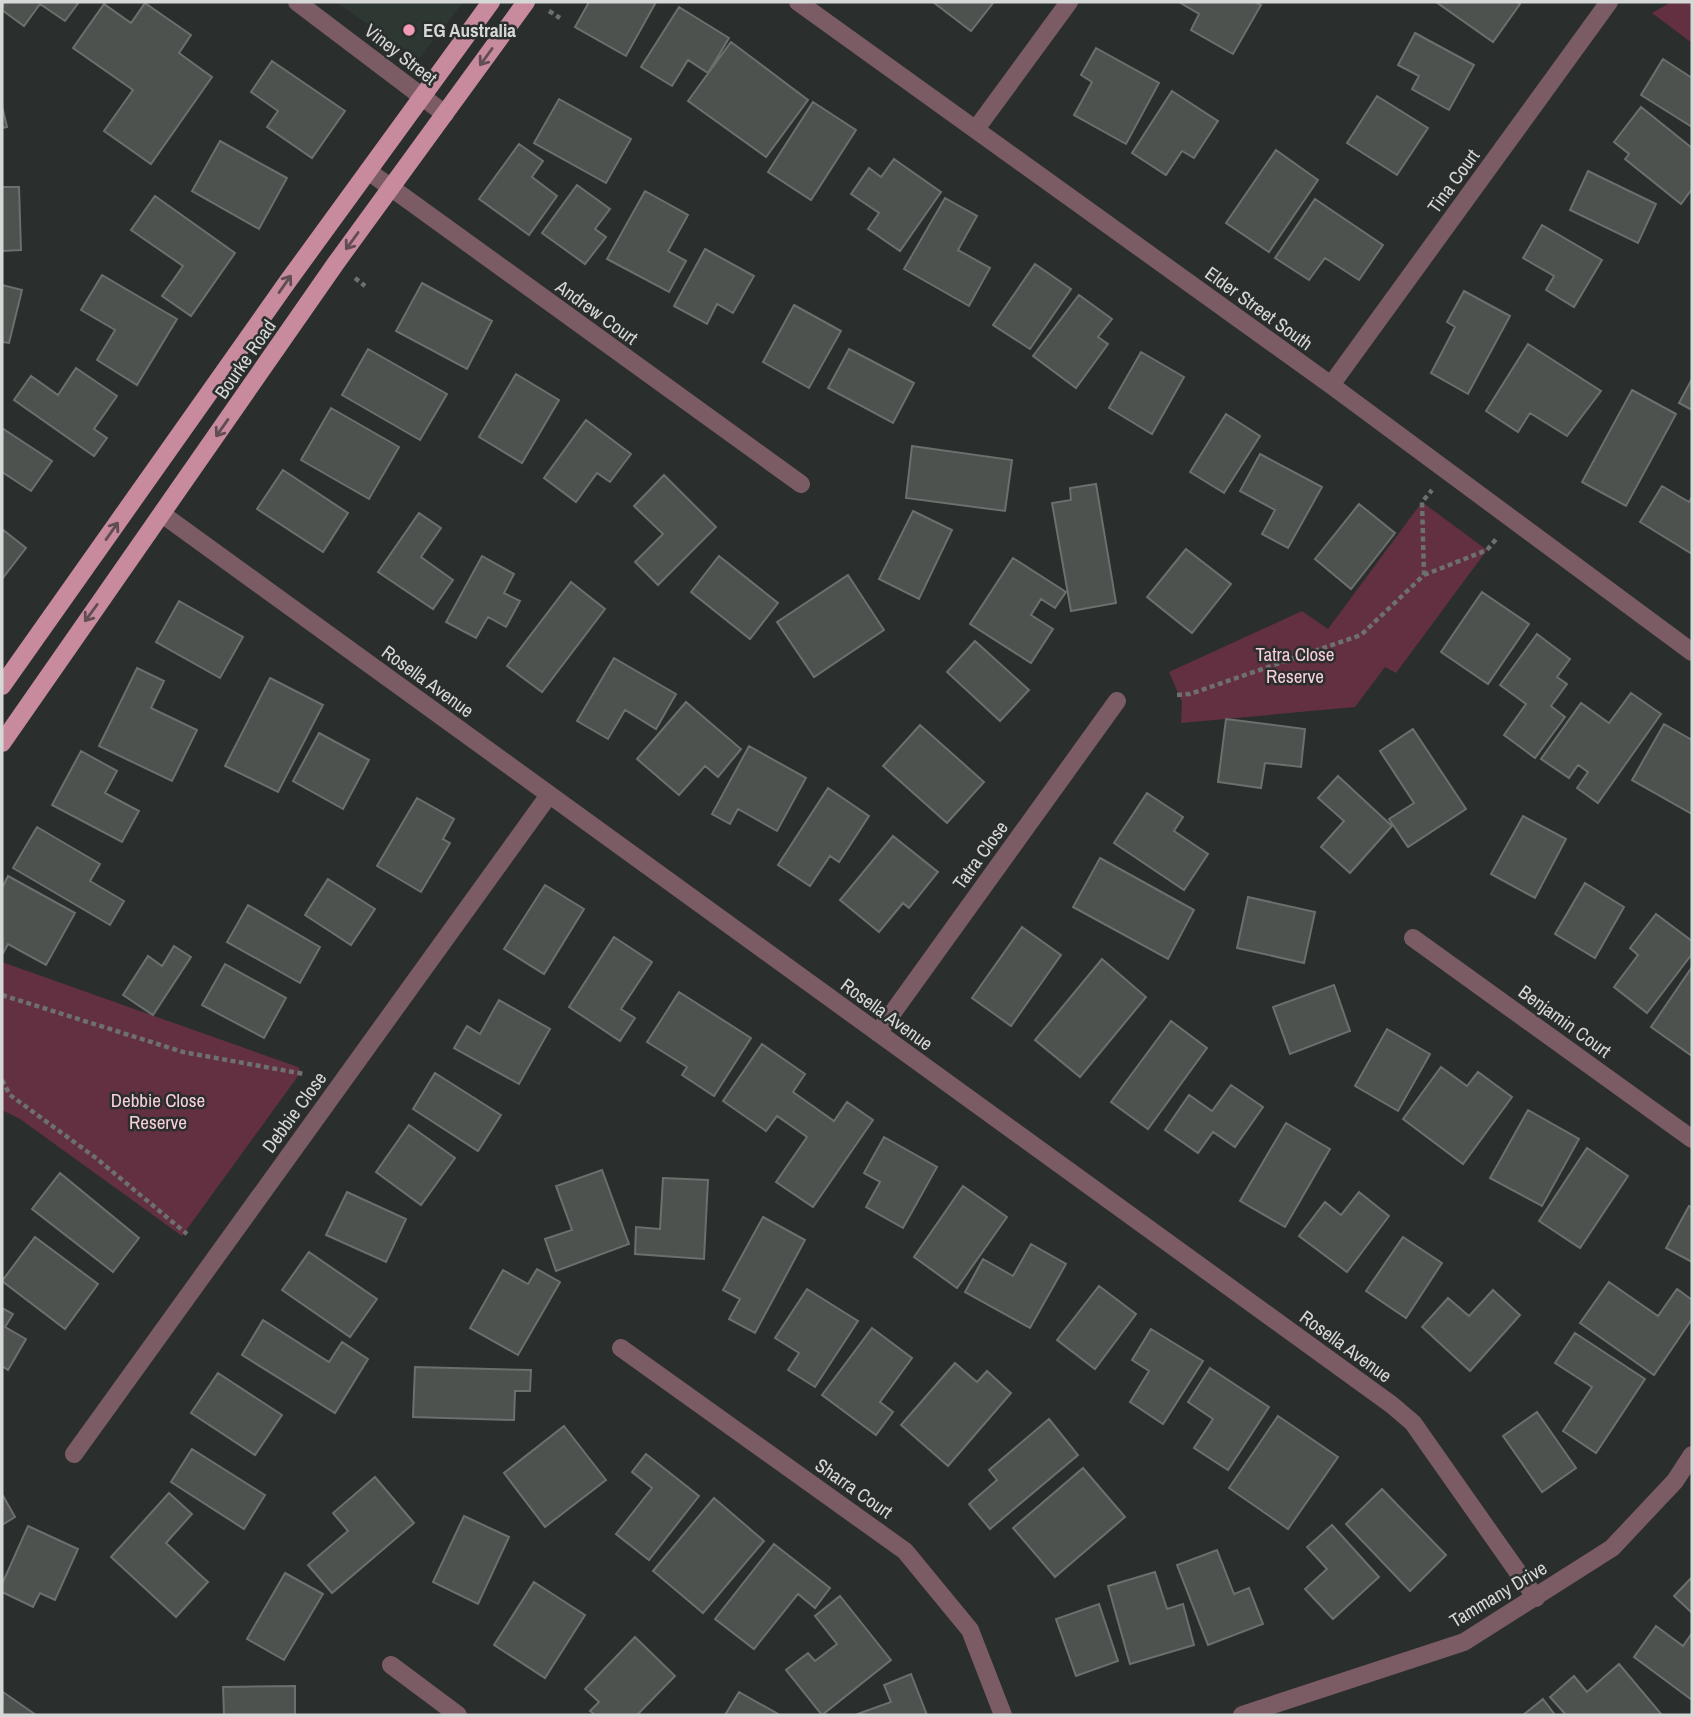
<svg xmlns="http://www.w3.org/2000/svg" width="1694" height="1717" font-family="'Archivo Narrow',sans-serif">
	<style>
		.built { fill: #2e3832 }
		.green { fill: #623041 }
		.building { fill: #4e524f; stroke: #6b6f6d; stroke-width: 2 }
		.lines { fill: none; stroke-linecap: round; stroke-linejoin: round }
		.path { stroke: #6d706f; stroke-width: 4.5; stroke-dasharray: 5 3.5; stroke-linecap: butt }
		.minor { stroke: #7b5c65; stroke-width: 18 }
		.major { stroke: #c88a9d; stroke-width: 18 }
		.oneway { stroke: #614e54 }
		.poi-dot { fill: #f09ab5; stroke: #2a2e2c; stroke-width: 2.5 }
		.labels { text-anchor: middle; stroke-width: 5; stroke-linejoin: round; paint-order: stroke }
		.poi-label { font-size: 19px; font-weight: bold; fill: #d6d8d7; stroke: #2a2e2c; text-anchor: start }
		.street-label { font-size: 19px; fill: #d6d8d7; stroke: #2a2e2c }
		.park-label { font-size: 19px; fill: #f8ceda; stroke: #2a2e2c }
	</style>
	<rect width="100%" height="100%" fill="#2a2e2c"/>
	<path class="built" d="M336,2H463L419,59Z"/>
	<path class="green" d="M1671,2H1692V43L1652,13Z
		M1422,502L1487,550L1396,673L1385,667L1355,707L1181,723L1182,702L1169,672L1302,611L1328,629Z
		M2,962L298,1067L301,1072L182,1236L20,1119L2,1110Z"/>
	<path class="building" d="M4,2H79L65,21L40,4L24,26L2,10Z
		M589,2H656L626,56L575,27Z
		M933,2H991L993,3L971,31Z
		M1179,2H1255L1261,5L1233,54L1191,30L1199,14Z
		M1436,2H1517L1520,4L1493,42Z
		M145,3L191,35L179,53L212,77L151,164L104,131L133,90L73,48L104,4L131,23Z
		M679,7L729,38L708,73L688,60L672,86L641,67Z
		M1415,33L1474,65L1449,110L1412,89L1419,76L1398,65Z
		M731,42L808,100L766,157L688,101Z
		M1096,48L1159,83L1126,144L1074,115L1092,82L1081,75Z
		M1663,59L1692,78V127L1641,95Z
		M272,61L345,111L312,158L267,127L278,111L251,92Z
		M1172,91L1218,121L1194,158L1182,151L1166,175L1132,153Z
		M1377,96L1428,128L1397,175L1347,143Z
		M559,99L631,139L606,183L534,143Z
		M813,102L856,130L811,200L768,172Z
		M2,106L7,127L2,128Z
		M1641,107L1692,148V189L1681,204L1625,159L1629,154L1614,142Z
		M220,141L287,178L259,229L192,191Z
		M519,144L543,161L532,177L557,196L529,235L479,199Z
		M1276,150L1318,180L1269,252L1226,223Z
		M894,159L941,192L900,251L868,229L879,213L851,194L869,168L881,177Z
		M1588,171L1656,204L1638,243L1570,210Z
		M577,185L610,209L595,229L606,237L585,264L542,233Z
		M2,187H19L21,250L2,251Z
		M645,191L688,215L668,251L686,261L669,292L607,259Z
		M155,196L235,253L191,316L162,296L183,266L131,230Z
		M945,198L977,216L958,250L990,268L969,306L904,269Z
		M1315,199L1383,245L1359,280L1325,258L1309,280L1275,258Z
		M1542,225L1602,260L1574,307L1546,290L1554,276L1523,258Z
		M705,249L754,276L733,313L717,304L707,324L674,306Z
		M1035,264L1071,289L1030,349L993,325Z
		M102,275L177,319L137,385L97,360L115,330L81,310Z
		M422,283L492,321L467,369L396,331Z
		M2,285L22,290L9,343L2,342Z
		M1464,291L1510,316L1468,394L1431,373L1455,327L1447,322Z
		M1079,295L1112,319L1098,337L1108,344L1076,388L1033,356Z
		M794,305L841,331L809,388L763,362Z
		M1528,344L1601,391L1567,436L1530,413L1518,432L1486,411Z
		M368,349L447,394L420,440L342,395Z
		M849,349L914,383L893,423L828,388Z
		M1141,352L1184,377L1152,434L1109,408Z
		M76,368L117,396L94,429L107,438L94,456L14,400L31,376L58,395Z
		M516,374L559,400L522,463L479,437Z
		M1692,379V410L1679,403Z
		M1632,390L1676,414L1626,506L1582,482Z
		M331,408L399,447L369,499L301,460Z
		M1226,414L1260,436L1224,493L1190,472Z
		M586,420L631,454L610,482L597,473L576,502L544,478Z
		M2,428L52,461L31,491L2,472Z
		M912,446L1012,460L1005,511L906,498Z
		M1260,454L1322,487L1288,548L1262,534L1275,510L1240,491Z
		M283,470L348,513L323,552L257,509Z
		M664,475L716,527L658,585L635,562L663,534L634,506Z
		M1096,484L1116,603L1071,611L1052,503L1071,500L1070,488Z
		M1662,486L1689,502L1692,497V554L1640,522Z
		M1359,504L1395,533L1351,589L1315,559Z
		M913,511L952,530L919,599L879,579Z
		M419,513L441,528L421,557L453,580L433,609L378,572Z
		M2,529L26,548L2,579Z
		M1186,549L1231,584L1192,633L1147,597Z
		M482,556L514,574L504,593L520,601L506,627L488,617L476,638L446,622Z
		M719,556L778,603L750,639L691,592Z
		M1013,558L1066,592L1055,608L1041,599L1031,615L1053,629L1031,663L970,624Z
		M848,575L884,630L814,677L777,622Z
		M571,582L605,609L542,692L507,666Z
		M1482,592L1529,624L1488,684L1441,652Z
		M179,601L243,637L220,678L156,642Z
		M1537,634L1570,659L1557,677L1567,684L1551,706L1565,717L1535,758L1504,735L1526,704L1500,685Z
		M975,641L1029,690L1000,721L947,672Z
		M614,658L676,694L656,729L625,710L608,739L577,721Z
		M137,668L164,681L151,708L197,730L172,781L99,746Z
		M270,678L323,705L278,792L225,766Z
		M1631,693L1661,714L1598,803L1577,788L1588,772L1578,765L1569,778L1541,759L1581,703L1609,723Z
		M686,702L741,749L718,777L705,766L679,795L637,759Z
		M1226,719L1305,729L1301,767L1265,763L1261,788L1218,782Z
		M1664,724L1692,740V814L1632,780Z
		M920,725L984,782L947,823L883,766Z
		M1413,729L1466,809L1408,847L1389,819L1414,803L1380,751Z
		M319,733L369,760L343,809L293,781Z
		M749,746L806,778L777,831L738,809L730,824L712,814Z
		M81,751L117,771L105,793L139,811L122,842L52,805Z
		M1338,776L1392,826L1350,873L1321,847L1344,821L1318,798Z
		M828,788L869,816L839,862L830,856L810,886L778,865Z
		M1147,793L1183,817L1174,831L1208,854L1184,890L1114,843Z
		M417,798L454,819L443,839L450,843L421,892L377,866Z
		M1523,816L1566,839L1535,898L1491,874Z
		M37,827L100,864L90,881L124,901L110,925L13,868Z
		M893,836L938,872L909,908L903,903L879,932L840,900Z
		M1100,858L1194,910L1168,959L1073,907Z
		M8,876L75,913L46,965L8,944L2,955V888Z
		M328,879L375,909L351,945L305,915Z
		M1585,883L1624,907L1595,958L1555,934Z
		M545,885L584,909L544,974L504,949Z
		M1248,897L1315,912L1304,963L1237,948Z
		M248,905L320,947L300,983L227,942Z
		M1656,914L1692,941V954L1647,1013L1614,987L1638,955L1630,948Z
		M1022,927L1061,955L1011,1026L972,998Z
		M614,937L652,962L621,1009L635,1018L620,1041L569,1007Z
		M174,946L191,957L153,1015L123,995L148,956L162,966Z
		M1102,959L1146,997L1080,1077L1035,1040Z
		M225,964L286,998L264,1038L202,1005Z
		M1692,967V1056L1651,1027Z
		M1334,985L1350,1031L1290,1054L1273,1007Z
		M679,992L751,1038L714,1096L682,1075L687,1067L647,1042Z
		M499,1000L550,1029L519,1084L454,1048L467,1026L480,1034Z
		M1171,1021L1207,1048L1148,1129L1111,1102Z
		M1387,1029L1430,1054L1398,1111L1355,1086Z
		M762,1044L805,1074L793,1092L834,1121L847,1102L873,1120L813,1207L776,1182L807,1137L777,1116L766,1131L723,1101Z
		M1441,1067L1467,1086L1478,1072L1512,1097L1463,1164L1403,1119Z
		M435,1073L501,1115L478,1151L413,1109Z
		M1231,1085L1263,1107L1235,1147L1213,1132L1198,1153L1165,1130L1189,1095L1212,1111Z
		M1528,1110L1579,1139L1542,1206L1490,1178Z
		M1286,1123L1330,1149L1285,1227L1240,1201Z
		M409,1125L455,1158L421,1205L376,1172Z
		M884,1137L937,1167L903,1228L866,1207L880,1182L864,1173Z
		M1587,1148L1628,1176L1580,1248L1539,1221Z
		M602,1170L629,1244L556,1271L545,1239L572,1230L556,1186Z
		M60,1173L139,1238L113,1272L32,1209Z
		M663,1178L708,1180L704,1259L635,1254L636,1227L660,1229Z
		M963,1186L1007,1217L957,1288L914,1257Z
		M347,1192L406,1219L386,1262L326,1235Z
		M1359,1192L1389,1216L1347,1272L1299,1236L1325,1202L1341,1215Z
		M1689,1206L1692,1208V1262L1666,1248Z
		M763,1217L805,1240L755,1333L729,1319L740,1299L723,1290Z
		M35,1237L98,1284L65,1329L2,1281Z
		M1403,1237L1442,1263L1406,1318L1366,1291Z
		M1031,1244L1066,1264L1030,1328L965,1292L983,1259L1013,1276Z
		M309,1252L377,1299L350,1337L282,1290Z
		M537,1269L560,1282L518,1355L470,1328L503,1270L528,1284Z
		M1609,1282L1658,1316L1677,1289L1692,1300V1319L1654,1375L1580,1323Z
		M1099,1286L1136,1314L1095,1369L1057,1340Z
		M807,1289L858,1321L815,1387L788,1370L799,1353L775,1338Z
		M1493,1290L1520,1315L1470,1371L1422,1327L1448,1298L1469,1316Z
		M2,1308L13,1314L5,1327L26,1339L8,1370L2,1366Z
		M263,1320L329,1362L342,1342L368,1359L335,1413L242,1355Z
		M872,1328L912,1358L880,1402L893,1412L876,1435L822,1395Z
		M1151,1329L1203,1361L1163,1424L1130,1402L1149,1371L1132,1360Z
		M1575,1333L1645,1379L1596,1453L1563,1431L1592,1387L1555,1363Z
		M955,1363L977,1382L987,1371L1011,1393L948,1466L901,1425Z
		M415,1367L531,1370L530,1391H515L514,1420L413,1417Z
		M1210,1368L1269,1407L1228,1470L1194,1448L1213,1419L1188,1402Z
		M218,1373L282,1415L255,1455L191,1413Z
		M1537,1412L1576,1468L1542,1492L1503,1436Z
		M1278,1416L1338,1457L1288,1529L1229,1488Z
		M1049,1419L1078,1455L990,1529L969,1504L997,1480L989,1470Z
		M564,1426L606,1480L545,1527L504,1473Z
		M192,1449L265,1495L244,1529L171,1482Z
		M646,1454L699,1496L649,1560L616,1534L652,1488L632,1472Z
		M1083,1468L1125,1517L1055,1577L1013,1528Z
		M375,1477L414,1523L332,1593L308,1565L348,1531L333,1513Z
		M1382,1489L1446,1555L1410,1591L1346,1524Z
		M169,1493L192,1514L166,1543L208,1582L176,1617L111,1557Z
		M2,1494L15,1517L2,1525Z
		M714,1498L764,1541L703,1613L653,1571Z
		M464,1516L509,1537L478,1604L433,1582Z
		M1332,1525L1379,1577L1333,1619L1305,1589L1327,1569L1307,1547Z
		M28,1526L78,1549L55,1600L40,1593L33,1607L2,1592V1584Z
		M774,1544L830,1588L815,1608L798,1594L754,1649L715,1619Z
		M1217,1550L1234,1594L1249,1588L1263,1624L1208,1645L1177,1565Z
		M1155,1572L1167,1609L1183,1604L1194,1645L1130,1664L1108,1586Z
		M285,1573L323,1594L284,1660L247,1639Z
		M1692,1577V1613L1674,1596Z
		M534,1582L585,1615L545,1678L494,1645Z
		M840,1596L891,1660L822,1715L786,1670L808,1653L815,1661L837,1644L815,1616Z
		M1099,1604L1118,1661L1076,1676L1056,1619Z
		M1656,1626L1683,1646L1692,1633V1700L1634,1657Z
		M635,1637L675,1676L637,1715H595L590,1711L599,1702L585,1689Z
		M1619,1664L1662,1715H1566L1550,1697L1574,1676L1587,1692Z
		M911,1674L927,1715H855L891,1702L884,1685Z
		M295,1686V1715H224L223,1687Z
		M3,1692L36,1715H2Z
		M739,1692L780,1715H725Z
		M1543,1699L1555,1715H1523Z"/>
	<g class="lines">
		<path class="path" d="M549,11L560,18
			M355,278L365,286
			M1424,575L1487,550L1497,538
			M1177,695L1190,694L1361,635L1424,575L1422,502L1432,490
			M2,995L183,1052L304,1074
			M2,1080L10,1095L96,1158L187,1234"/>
		<path class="minor" d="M297,2L445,114
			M798,2L1331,385L1692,652
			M976,129L1069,2
			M368,171L801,484
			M1331,385L1609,2
			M162,514L1392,1405L1413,1423L1536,1598
			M1413,938L1692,1139
			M878,1033L1117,701
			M621,1348L905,1551L970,1630L1003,1715
			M74,1454L549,795
			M391,1665L458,1715
			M1242,1715L1464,1642L1612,1548L1675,1481L1692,1455"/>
		<path class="major" d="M2,686L288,281L491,2
			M2,743L336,263L526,2"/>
	</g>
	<defs><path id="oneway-shaft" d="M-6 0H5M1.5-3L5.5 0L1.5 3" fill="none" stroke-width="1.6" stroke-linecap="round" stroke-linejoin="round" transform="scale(1.75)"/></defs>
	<g class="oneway">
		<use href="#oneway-shaft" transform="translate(486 57) rotate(126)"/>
		<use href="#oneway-shaft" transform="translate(352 241) rotate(126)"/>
		<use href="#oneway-shaft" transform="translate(285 284) rotate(-55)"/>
		<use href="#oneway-shaft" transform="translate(222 428) rotate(125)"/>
		<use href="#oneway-shaft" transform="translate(112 531) rotate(-55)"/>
		<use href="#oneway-shaft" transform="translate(91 613) rotate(126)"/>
	</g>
	<circle class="poi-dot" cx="409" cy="30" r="7"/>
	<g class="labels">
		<g class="poi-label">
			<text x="423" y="37">EG Australia</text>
		</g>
		<g class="street-label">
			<text transform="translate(401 54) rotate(38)" y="7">Viney Street</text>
			<text transform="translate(1453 181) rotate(-54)" y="7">Tina Court</text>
			<text transform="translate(1259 308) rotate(36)" y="7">Elder Street South</text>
			<text transform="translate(597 312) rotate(36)" y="7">Andrew Court</text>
			<text transform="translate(245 359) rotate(-55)" y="7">Bourke Road</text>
			<text transform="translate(428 681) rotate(36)" y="7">Rosella Avenue</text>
			<text transform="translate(980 855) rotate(-54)" y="7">Tatra Close</text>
			<text transform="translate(887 1014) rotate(36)" y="7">Rosella Avenue</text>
			<text transform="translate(1565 1021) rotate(36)" y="7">Benjamin Court</text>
			<text transform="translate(294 1112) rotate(-54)" y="7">Debbie Close</text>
			<text transform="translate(1346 1346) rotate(36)" y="7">Rosella Avenue</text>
			<text transform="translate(854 1488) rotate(35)" y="7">Sharra Court</text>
			<text transform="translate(1498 1594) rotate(-31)" y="7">Tammany Drive</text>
		</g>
		<g class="park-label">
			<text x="1295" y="661">Tatra Close<tspan x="1295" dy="22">Reserve</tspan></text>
			<text x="158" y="1107">Debbie Close<tspan x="158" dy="22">Reserve</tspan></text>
		</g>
	</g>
	<rect width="1694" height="1717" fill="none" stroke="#d6d8d7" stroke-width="7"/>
</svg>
